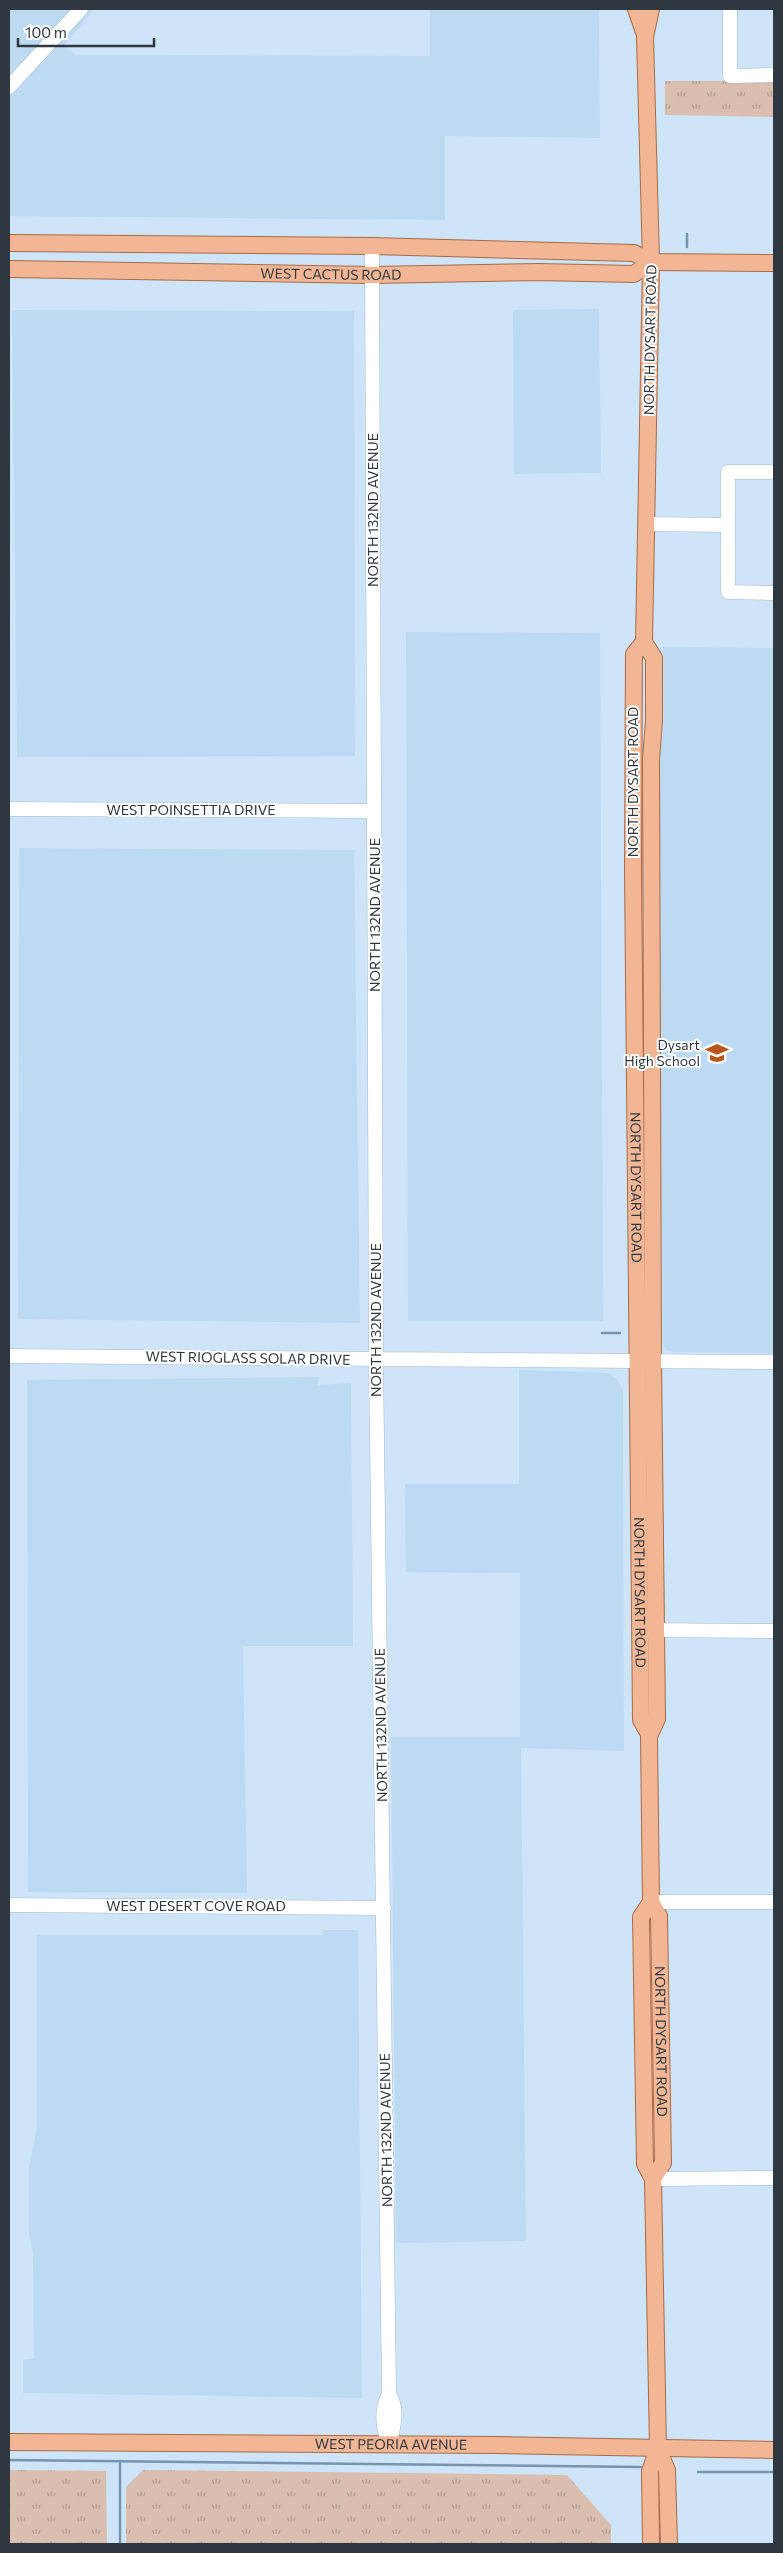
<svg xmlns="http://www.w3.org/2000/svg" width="783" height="2553" font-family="Commissioner,sans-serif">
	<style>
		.built { fill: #bddaf3 }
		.grass { fill: url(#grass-tufts) }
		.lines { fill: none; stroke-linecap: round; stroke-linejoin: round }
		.stream { stroke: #7594ae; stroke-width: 2.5 }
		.minor-casing { stroke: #a4b9cc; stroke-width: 15 }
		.major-casing { stroke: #a86a49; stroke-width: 18 }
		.minor { stroke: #fff; stroke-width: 14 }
		.major { stroke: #f2b695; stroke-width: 16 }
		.labels { text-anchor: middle; stroke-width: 4; stroke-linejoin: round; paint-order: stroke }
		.street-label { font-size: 14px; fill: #2f383f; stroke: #fff }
		.poi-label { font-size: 14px; fill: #2f383f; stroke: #fff; text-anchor: end }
	</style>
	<defs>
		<pattern id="grass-tufts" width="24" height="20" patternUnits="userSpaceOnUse" patternTransform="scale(1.25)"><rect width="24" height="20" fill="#dabeb0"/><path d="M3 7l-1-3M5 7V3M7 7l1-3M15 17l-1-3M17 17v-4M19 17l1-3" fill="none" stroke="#b19b91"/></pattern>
	</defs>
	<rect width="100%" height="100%" fill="#cee4f8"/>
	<path class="built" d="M9,9H94L64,46L76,55L430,56V9H599L600,138L445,136V220L9,216Z
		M599,309L601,473L514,474L513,310Z
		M12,310L354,311L355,756L17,757Z
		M406,632L600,633L603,1321H408Z
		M663,647L774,648V1353L674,1352L666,1350L663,1343L658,764L664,728Z
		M19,848L354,850L360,1323L18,1319Z
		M519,1370L609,1373L618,1380L623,1391L624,1751L521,1748L526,2241L396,2243L391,1737H520V1573L406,1572L405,1484H519Z
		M318,1377V1385L351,1383L353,1646H243L247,1893L28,1892L27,1380Z
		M323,1930H358L362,2398L23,2393V2360L34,2358L33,2253L29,2233V2168L37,2127V1935H323Z"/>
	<path class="grass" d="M727,78L774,79V117L665,115V81H724Z
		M9,2470L106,2471L107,2544H9Z
		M143,2470L567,2475L611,2525V2544H126V2487Z"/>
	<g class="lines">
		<path class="stream" d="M687,234V247
			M602,1333H620
			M9,2460L641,2467
			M120,2461V2544
			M698,2472H774"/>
		<defs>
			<path id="minor" d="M730,9V76L774,75
				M9,87L81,9
				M372,246L376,1359L389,2394C380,2411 383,2427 389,2445
				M774,472H728V592L774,593
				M646,524L728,525
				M9,809L374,811
				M9,1356L774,1362
				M645,1630L774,1631
				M651,1902H774
				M9,1905L384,1908
				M653,2179L774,2178
				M389,2394C399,2410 393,2426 390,2444"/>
			<g id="major">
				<path d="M636,9L645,35"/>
				<path id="s1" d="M651,9L645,37L651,262L644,642L654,658V721L651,759L653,1361L657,1719L649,1736L651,1902L659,1916L663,2163L653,2179"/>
				<path d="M9,243L372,246L634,253L651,262L774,263"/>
				<path id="s2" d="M9,269L372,275L538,272L634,274L651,262"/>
				<path id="s3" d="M644,642L634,654L633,870L641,1720L649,1734"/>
				<path d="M651,1902L641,1917L645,2164L653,2179L658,2449L650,2471L651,2544"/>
				<path id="s4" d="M9,2442L498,2445L774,2450"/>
				<path d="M658,2449L667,2470L669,2544"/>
			</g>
		</defs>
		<use href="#minor" class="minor-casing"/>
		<use href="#major" class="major-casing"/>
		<use href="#minor" class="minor"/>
		<use href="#major" class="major"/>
	</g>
	<defs>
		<symbol id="school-bare" viewBox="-9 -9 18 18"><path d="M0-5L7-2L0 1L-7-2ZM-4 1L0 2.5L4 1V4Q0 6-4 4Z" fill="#b9571b" stroke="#fff" stroke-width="2.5" paint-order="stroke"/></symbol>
	</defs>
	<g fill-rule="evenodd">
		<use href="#school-bare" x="701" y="1037" width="32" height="32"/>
	</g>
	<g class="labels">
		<g class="street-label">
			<text dy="5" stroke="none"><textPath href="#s2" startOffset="322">WEST CACTUS ROAD</textPath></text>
			<text transform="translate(650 340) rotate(-89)" y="5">NORTH DYSART ROAD</text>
			<text transform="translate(373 510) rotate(-90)" y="5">NORTH 132ND AVENUE</text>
			<text transform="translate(633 782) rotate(-90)" y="5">NORTH DYSART ROAD</text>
			<text x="191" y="815">WEST POINSETTIA DRIVE</text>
			<text transform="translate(375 915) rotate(-90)" y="5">NORTH 132ND AVENUE</text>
			<text dy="5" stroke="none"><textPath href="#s3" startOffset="549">NORTH DYSART ROAD</textPath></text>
			<text transform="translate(376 1320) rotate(-90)" y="5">NORTH 132ND AVENUE</text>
			<text transform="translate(248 1358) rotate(1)" y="5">WEST RIOGLASS SOLAR DRIVE</text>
			<text dy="5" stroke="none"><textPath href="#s3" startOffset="954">NORTH DYSART ROAD</textPath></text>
			<text transform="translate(381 1725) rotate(-91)" y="5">NORTH 132ND AVENUE</text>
			<text x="196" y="1911">WEST DESERT COVE ROAD</text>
			<text dy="5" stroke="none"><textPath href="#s1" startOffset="2040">NORTH DYSART ROAD</textPath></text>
			<text transform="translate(386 2130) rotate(-91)" y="5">NORTH 132ND AVENUE</text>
			<text dy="5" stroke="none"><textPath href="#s4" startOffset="382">WEST PEORIA AVENUE</textPath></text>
		</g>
		<g class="poi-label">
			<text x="700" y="1050">Dysart<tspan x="700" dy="16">High School</tspan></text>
		</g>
	</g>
	<rect width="783" height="2553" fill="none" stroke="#2f383f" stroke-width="20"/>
	<path d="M18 38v8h136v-8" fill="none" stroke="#2f383f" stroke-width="2.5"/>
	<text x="25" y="38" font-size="15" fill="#2f383f" stroke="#ffffff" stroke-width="4" paint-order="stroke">100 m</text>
</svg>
